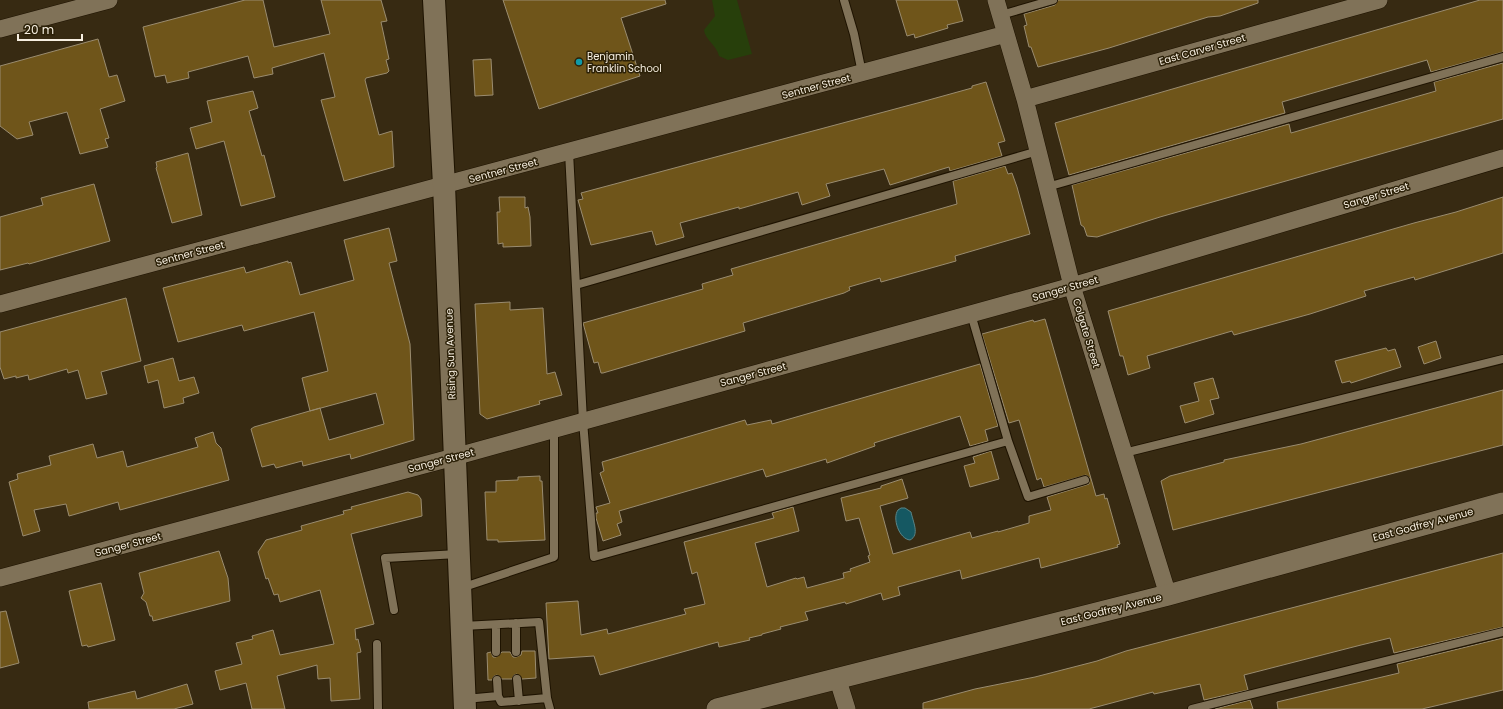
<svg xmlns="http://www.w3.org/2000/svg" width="1503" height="709" font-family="Poppins,sans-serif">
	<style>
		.green { fill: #273f0b }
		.water { fill: #155862; stroke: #598588 }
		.building { fill: #6f551a; stroke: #9a8c70 }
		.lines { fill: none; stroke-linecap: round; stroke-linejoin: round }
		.service-casing { stroke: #1e1300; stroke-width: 10 }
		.minor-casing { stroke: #1e1300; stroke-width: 18 }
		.tertiary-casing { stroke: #1e1300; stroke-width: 22 }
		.secondary-casing { stroke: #1e1300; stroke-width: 24 }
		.service { stroke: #807258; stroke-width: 8 }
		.minor { stroke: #807258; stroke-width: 17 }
		.tertiary { stroke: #807258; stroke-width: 21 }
		.secondary { stroke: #807258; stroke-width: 22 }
		.culture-dot { fill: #0f9aa8; stroke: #2c2108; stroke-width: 1.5 }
		.labels { text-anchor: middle; stroke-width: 3; stroke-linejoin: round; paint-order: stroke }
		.street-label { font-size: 10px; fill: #f7efe1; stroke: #2c2108 }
		.poi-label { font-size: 10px; fill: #f7efe1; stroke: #2c2108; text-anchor: start }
	</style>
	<rect width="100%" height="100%" fill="#372a12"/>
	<path class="green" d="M712,0H737L752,54L728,60L719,56C716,44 705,40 704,30L715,16Z"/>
	<path class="water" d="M901,508H905L911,512C913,522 920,535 910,540C899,539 892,518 898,510Z"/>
	<path class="building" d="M245,0H263L274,47L330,34L321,0H381L387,21L381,22L389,59L386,60L389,71L387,73L366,78L365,80L379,135L392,131L394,167L344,181L321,100L335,97L324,53L272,68L273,74L254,78L248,56L188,72L189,78L167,83L165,75L155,77L143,27Z
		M503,0H665L666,4L621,18L640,76L539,109Z
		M896,0H957L963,21L947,25L948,28L915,38L914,34L907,36Z
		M1058,0H1258V3L1220,16L1208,17L1109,48L1038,67L1031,47H1029L1024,26L1027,25L1024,14L1055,5Z
		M1480,0H1503V52L1431,72L1427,60L1282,102L1285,113L1069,175L1055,123Z
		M98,39L109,77L117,75L125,101L100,109L109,138L105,139L108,147L80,154L67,112L29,122L33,135L17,139L0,126V66Z
		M491,59L493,95L475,96L473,60Z
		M1503,63V119L1160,217L1097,237L1087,236L1084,227L1081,225L1072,185L1289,124L1291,133L1436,91L1434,82Z
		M986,82L1005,141L998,143L1002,156L950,171L949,167L890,185L884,169L826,184L830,196L802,205L798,192L739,209V207L680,223L684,237L656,245L652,231L591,245L578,200L583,199L581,193L925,101L972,88V86Z
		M253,91L258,108L249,111L262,156L264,155L275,197L241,206L224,141L196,149L190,128L212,122L207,101Z
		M188,153L202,215L172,223L156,168L157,167L156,162Z
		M1005,166L1008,174L1012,173L1017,187L1030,234L955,256L956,261L881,282L880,278L849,287L850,290L844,293L743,323L745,331L603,373H601L598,362L594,363L583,323L703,289L702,284L733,275L731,269L957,204L953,181Z
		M94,184L110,241L29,264L28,263L0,270V217L43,205L41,198Z
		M499,197H525V208L528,207L530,217L531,246L503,247V243L498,244L497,212H500Z
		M1503,197V253L1415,280L1414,277L1364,291L1366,296L1310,314L1234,335L1232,331L1147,356L1150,368L1128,375L1123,356H1120L1108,311L1414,223L1456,212Z
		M389,228L397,261L389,263L410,344L414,440L351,459L350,454L303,466L302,461L276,468L274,464L262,467L251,429L254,427L320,408L329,440L384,424L376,393L310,411L302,378L328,371L314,312L244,331L242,325L178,342L163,288L244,267L246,273L288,261V263L291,262L300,295L354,280L344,240Z
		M126,298L141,361L101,372L107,394L86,399L78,370L68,373L67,369L29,380L28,375L16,378V376L4,379L0,367V332Z
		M510,302V310L543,308L547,374L555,372L562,395L539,401L540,404L487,419L480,414L475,304Z
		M1045,319L1096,496L1104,494L1105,499L1107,498L1120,544L1117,545L1118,547L1041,568L1039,558L962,579L960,570L898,587L900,595L883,600L881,593L846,604L845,602L805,612L808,620L780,627L781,629L762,634V635L749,638L750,640L719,647L718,642L600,675L594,656L549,659L546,603L578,601L581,635L607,629L608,634L686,614L684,609L705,604L697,572L692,574L684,542L774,518L772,513L793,507L799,531L755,543L767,587L796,578L797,579L804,577L807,588L844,578L843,573L851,571L850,569L870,562L868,556L870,555L859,518L846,521L841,498L881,488V486L902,479L908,498L880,506L893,554L970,532L972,538L998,531V532L1029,523V516L1051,510L1047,497L1089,484L1090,478L1086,475L1044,487L1041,478L1037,480L1019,420L1009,423L982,334L1033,320L1034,322Z
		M1436,341L1441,358L1424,364L1418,347Z
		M1386,348L1388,351L1395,349L1401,367L1351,383L1350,381L1342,383L1335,361Z
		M173,358L179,381L194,377L199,393L183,398L184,403L164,408L158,380L148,383L144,366Z
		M980,364L998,426L985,430L988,441L970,446L960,416L874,443L875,446L827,463L826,459L766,477L763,469L619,511L622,522L617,524L621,535L603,541L596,518V513H598L596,507L610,503L600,473L604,471L602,462L745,420L747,425L771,420L772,424Z
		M1213,378L1219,398L1210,400L1214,414L1185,423L1180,406L1199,401L1194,383Z
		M1503,390V445L1173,530L1161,481L1170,476L1224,462V460L1301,444Z
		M213,432L216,443L221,448L229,480L120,510L118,502L69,516L66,504L34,510L40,531L23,536L9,482L18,479L17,474L51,465L49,456L93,444L97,458L123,451L127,467L198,447L195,438Z
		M991,451L999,479L970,487L964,466L975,463L973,457Z
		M540,476V481H542L545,540L498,542V540H487L485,492H496V481L518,480V477Z
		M408,492L418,495L421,499L422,516L351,534L374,624L355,629L356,640L358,639L361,652L357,653L360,699L331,701L330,678L318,679L317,665L277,676L285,709H252L246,683L220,690L215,671L242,664L236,643L253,639L252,636L273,630L280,655L334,644L320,590L280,602L278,594L274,595L268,578L266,579L258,552L266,540L302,530L301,526L344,514L343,511L352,509L351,507Z
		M219,551L228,578L230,601L153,621L152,616H150L146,602L141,598L144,593L139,573Z
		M1503,553V627L1394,653L1390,638L1361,645L1244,675L1248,690L1204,700L1200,684L1154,694L1153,692L1089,709H923V703L975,689L1035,677L1097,661L1126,651Z
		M101,583L115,640L88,647L87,645L82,646L69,591Z
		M6,611L19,663L0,668V612Z
		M1503,638V690L1422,709H1278L1277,702L1399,673L1397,664Z
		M522,651H535L536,678L522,679L517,674L514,675L512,679H502L497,675L494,676L492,680H488L487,653L491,652L493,657H496L502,652H510L513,657H516L521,655Z
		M187,684L193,704L174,709H89L88,702L135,691L137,699Z
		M1250,700L1253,709H1215Z"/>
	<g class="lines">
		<defs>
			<path id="service" d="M844,0L854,34L862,73
				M1001,15L1053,0
				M569,152L583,421L594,557L1008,441L971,314
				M1047,187L1503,57
				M576,285L1038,151
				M1008,441L1028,497L1085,480
				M1124,453L1503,359
				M461,588L554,557V429
				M394,610L385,558L458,554
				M516,623V652
				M496,625V652
				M463,626L539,622L547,698L550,709
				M377,644L378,709
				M517,679L519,701
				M497,680L498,696L501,702L547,698
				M465,699L498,696
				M1192,709L1503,632"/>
			<path id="minor" d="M996,0L1025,99L1072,286L1168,595
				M0,29L109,0
				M1025,99L1379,0
				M0,304L1006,34
				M0,578L454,457L1072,286L1503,158
				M837,677L847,709"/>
			<path id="tertiary" d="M717,709L1168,595L1503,503"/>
			<path id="secondary" d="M434,0L444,185L465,709"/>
		</defs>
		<use href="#service" class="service-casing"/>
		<use href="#minor" class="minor-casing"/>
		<use href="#tertiary" class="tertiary-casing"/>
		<use href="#secondary" class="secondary-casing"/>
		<use href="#service" class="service"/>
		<use href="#minor" class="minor"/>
		<use href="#tertiary" class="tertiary"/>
		<use href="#secondary" class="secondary"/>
	</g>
	<circle class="culture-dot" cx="579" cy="62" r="4"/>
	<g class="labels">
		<g class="street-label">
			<text transform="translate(1202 49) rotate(-16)" y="4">East Carver Street</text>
			<text transform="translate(816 86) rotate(-15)" y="4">Sentner Street</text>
			<text transform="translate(503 170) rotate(-15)" y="4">Sentner Street</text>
			<text transform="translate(1376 195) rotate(-17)" y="4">Sanger Street</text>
			<text transform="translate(190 253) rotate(-15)" y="4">Sentner Street</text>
			<text transform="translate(1065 288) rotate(-16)" y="4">Sanger Street</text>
			<text transform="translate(1087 333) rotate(73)" y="4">Colgate Street</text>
			<text transform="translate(450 354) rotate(-92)" y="4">Rising Sun Avenue</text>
			<text transform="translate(753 374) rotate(-15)" y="4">Sanger Street</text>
			<text transform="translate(441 460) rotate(-15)" y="4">Sanger Street</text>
			<text transform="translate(1423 524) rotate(-15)" y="4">East Godfrey Avenue</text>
			<text transform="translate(128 544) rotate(-15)" y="4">Sanger Street</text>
			<text transform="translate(1111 609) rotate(-14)" y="4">East Godfrey Avenue</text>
		</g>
		<g class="poi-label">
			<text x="587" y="60">Benjamin<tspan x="587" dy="12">Franklin School</tspan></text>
		</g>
	</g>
	<path d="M18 34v6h64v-6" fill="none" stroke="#f7efe1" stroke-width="2"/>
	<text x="24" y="34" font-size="12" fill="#f7efe1" stroke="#2c2108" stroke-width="3" paint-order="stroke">20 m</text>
</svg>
